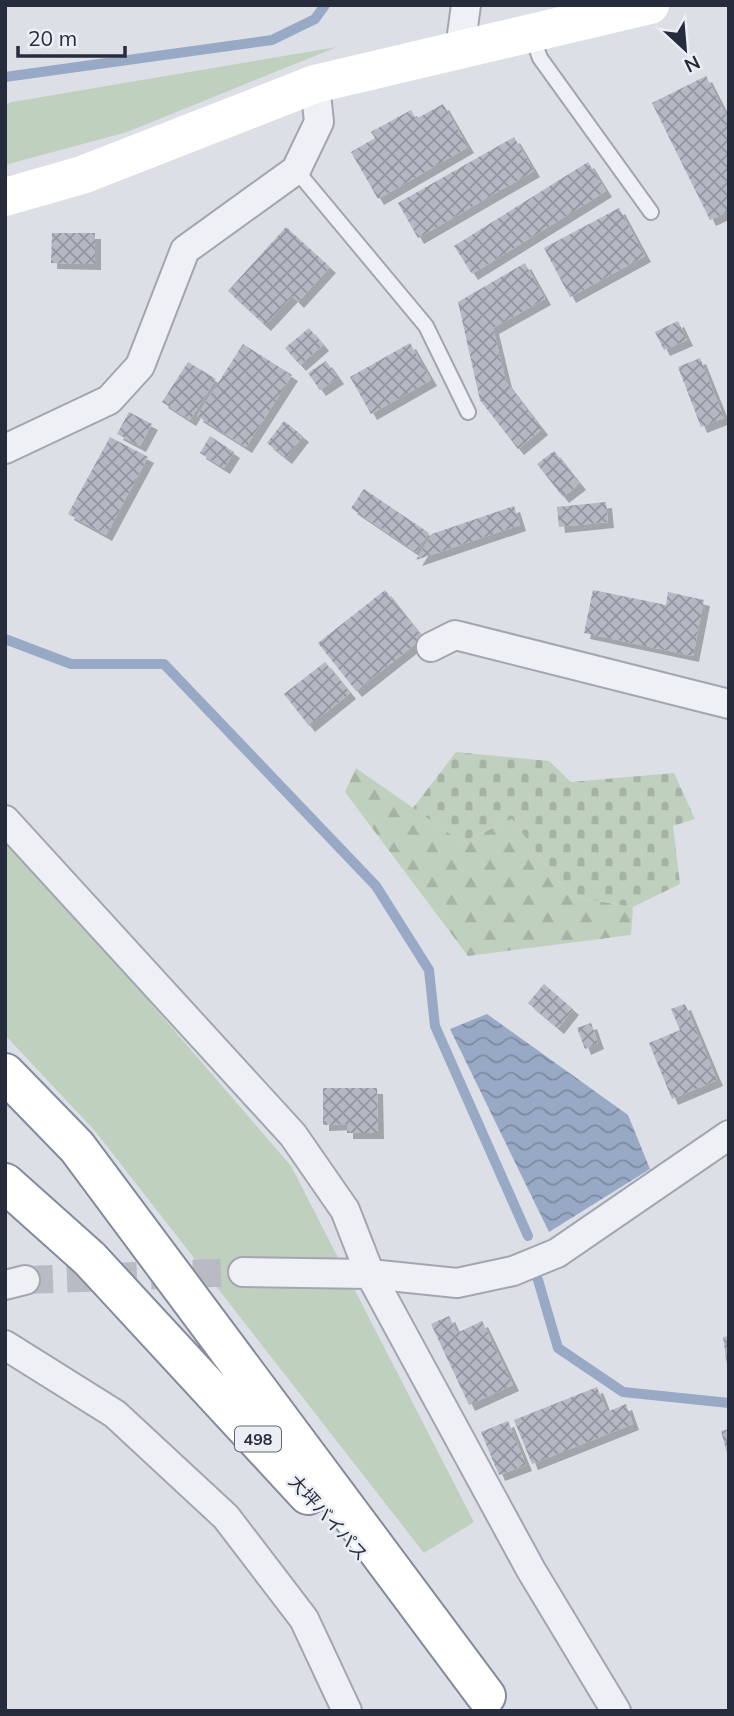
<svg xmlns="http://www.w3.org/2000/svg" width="734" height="1716" font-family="Mulish,'Noto Sans JP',sans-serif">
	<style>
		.green { fill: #c0d0be }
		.forest { fill: url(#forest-firs) }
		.cemetery { fill: url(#cemetery-stones) }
		.water { fill: url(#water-waves) }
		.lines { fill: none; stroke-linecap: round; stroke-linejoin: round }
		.stream { stroke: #98a9c6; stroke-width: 10 }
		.building { fill: url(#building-cross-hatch); filter: url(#shadow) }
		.street-tunnel { stroke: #b8bbc4; stroke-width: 28; stroke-dasharray: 28 14; stroke-linecap: butt }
		.lane-casing { stroke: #a2a6b0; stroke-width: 18 }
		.street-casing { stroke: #a2a6b0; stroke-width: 32 }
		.highway-casing { stroke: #848b9c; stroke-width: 42 }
		.lane { stroke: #eff0f5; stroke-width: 14 }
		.street { stroke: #eff0f5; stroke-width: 28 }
		.secondary { stroke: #fff; stroke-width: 38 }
		.highway { stroke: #fff; stroke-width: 38 }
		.labels { text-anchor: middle; stroke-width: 5; stroke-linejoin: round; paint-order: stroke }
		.shield { fill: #ebeef4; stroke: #616673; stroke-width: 2 }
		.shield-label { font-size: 16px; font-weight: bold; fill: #262c3c }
		.street-label { font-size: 18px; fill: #262c3c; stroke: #ebeef4 }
	</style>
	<defs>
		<pattern id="forest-firs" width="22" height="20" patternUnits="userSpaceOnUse" patternTransform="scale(1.75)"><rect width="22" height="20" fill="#c0d0be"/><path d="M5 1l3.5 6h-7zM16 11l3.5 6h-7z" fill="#a5b3a4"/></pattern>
		<pattern id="cemetery-stones" width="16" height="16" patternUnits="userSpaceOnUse" patternTransform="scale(1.75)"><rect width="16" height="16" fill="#c0d0be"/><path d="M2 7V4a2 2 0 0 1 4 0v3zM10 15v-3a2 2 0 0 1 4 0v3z" fill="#a5b3a4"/></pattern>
		<pattern id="water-waves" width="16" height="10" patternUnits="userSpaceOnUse" patternTransform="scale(1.75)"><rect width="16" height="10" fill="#98a9c6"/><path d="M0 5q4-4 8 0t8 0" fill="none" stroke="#7c8aa2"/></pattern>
		<pattern id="building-cross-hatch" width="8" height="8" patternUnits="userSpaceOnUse" patternTransform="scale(1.75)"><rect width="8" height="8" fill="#b4b8c3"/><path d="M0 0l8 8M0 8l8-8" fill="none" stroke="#9296a0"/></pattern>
		<filter id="shadow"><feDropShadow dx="6" dy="6" stdDeviation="0" flood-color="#0004"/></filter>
	</defs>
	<rect width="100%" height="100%" fill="#dcdfe6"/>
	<path class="green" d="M337,47L127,132L5,165V105L12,102Z
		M5,834L291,1166L474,1522L424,1553L95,1131L5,1035Z"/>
	<path class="forest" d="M356,768L462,842L512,819L569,896L633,907L631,935L468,956L345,792Z"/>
	<path class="cemetery" d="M456,752L549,761L571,782L674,773L695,819L673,826L680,884L633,907L569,896L512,819L462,842L413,808Z"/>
	<path class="water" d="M487,1014L628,1115L650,1169L549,1232L450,1029Z"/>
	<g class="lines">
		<path class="stream" d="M5,77L272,40L315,19L325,5
			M5,639L71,664H164L376,886L429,970L435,1026L528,1236
			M538,1280L558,1348L623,1392L729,1403"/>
	</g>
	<path class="building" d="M706,76L729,121V211L710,220L652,103Z
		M443,104L468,147L378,199L351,152L375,138L371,132L411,110L416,119Z
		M514,137L534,171L418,238L398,203Z
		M588,162L606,191L472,274L454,246Z
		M619,208L645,256L570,297L544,248Z
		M286,227L330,267L298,302L292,296L265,325L228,291Z
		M52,233H95V264L51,263Z
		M525,263L545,299L493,328L506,382L542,429L518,449L480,400L458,302Z
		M678,321L687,340L664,350L655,332Z
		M309,328L323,345L300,365L285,348Z
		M410,343L431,380L371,414L350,377Z
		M243,344L292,375L246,447L197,416Z
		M700,358L724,418L701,427L678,367Z
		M326,361L338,378L320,390L308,373Z
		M188,362L216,379L190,420L162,402Z
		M129,412L152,424L140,446L117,434Z
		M284,421L303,436L286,458L267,443Z
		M210,436L234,452L224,468L200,453Z
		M110,437L148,457L106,535L68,514Z
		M554,451L580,484L563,497L537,464Z
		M364,489L429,533L416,552L351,508Z
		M606,502L608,522L559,527L557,507Z
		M514,506L520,525L416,560L432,534Z
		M385,590L423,638L356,691L318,643Z
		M593,590L666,605L668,592L704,600L693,656L584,633Z
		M325,662L350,693L309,726L284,694Z
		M544,984L573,1009L558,1028L528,1003Z
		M685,1004L717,1080L672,1099L649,1043L680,1030L671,1009Z
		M591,1023L598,1043L585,1049L577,1028Z
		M323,1088H377L378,1133H347V1124L323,1125Z
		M449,1316L457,1333L482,1321L513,1385L469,1405L431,1324Z
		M729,1336V1365H727L723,1337Z
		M597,1387L607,1412L626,1404L633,1424L532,1464L514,1420Z
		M508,1421L526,1465L499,1475L481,1432Z
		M729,1429V1457H728L721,1431Z"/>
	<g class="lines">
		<path class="street-tunnel" d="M25,1280L243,1272"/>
		<defs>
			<path id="lane" d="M531,33L540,58L651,212
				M296,170L426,326L468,412"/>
			<path id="street" d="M460,49L466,5
				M5,449L109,400L140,366L185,250L296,170L319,122L315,84
				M431,647L455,635L729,704
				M5,820L293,1135L345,1210L370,1274L531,1570L616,1711
				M243,1272L370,1274L457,1283L513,1271L557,1253L729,1135
				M5,1285L25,1280
				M5,1345L115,1414L226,1517L304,1619L347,1711"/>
			<path id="highway" d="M5,1073L77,1147L486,1696
				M5,1183L90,1259L308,1495"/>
		</defs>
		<use href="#lane" class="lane-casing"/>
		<use href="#street" class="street-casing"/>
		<use href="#highway" class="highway-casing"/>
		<use href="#lane" class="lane"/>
		<use href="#street" class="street"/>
		<path class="secondary" d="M5,197L82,175L315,84L650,5"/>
		<use href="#highway" class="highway"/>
	</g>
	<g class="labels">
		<rect class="shield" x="235" y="1426.5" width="46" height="25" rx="5"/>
		<g class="shield-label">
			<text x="258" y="1445">498</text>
		</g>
		<g class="street-label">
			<text transform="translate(328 1518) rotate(48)" y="6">大坪バイパス</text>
		</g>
	</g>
	<rect width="734" height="1716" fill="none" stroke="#262c3c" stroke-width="14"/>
	<g transform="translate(685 49) rotate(154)" stroke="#ebeef4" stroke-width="5" paint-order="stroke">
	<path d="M0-5L12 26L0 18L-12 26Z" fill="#262c3c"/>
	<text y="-10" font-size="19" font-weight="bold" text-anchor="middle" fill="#262c3c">N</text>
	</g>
	<path d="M18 46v10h107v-10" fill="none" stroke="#262c3c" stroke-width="3.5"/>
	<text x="28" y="46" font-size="21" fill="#262c3c" stroke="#ebeef4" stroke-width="5" paint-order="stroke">20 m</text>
</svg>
